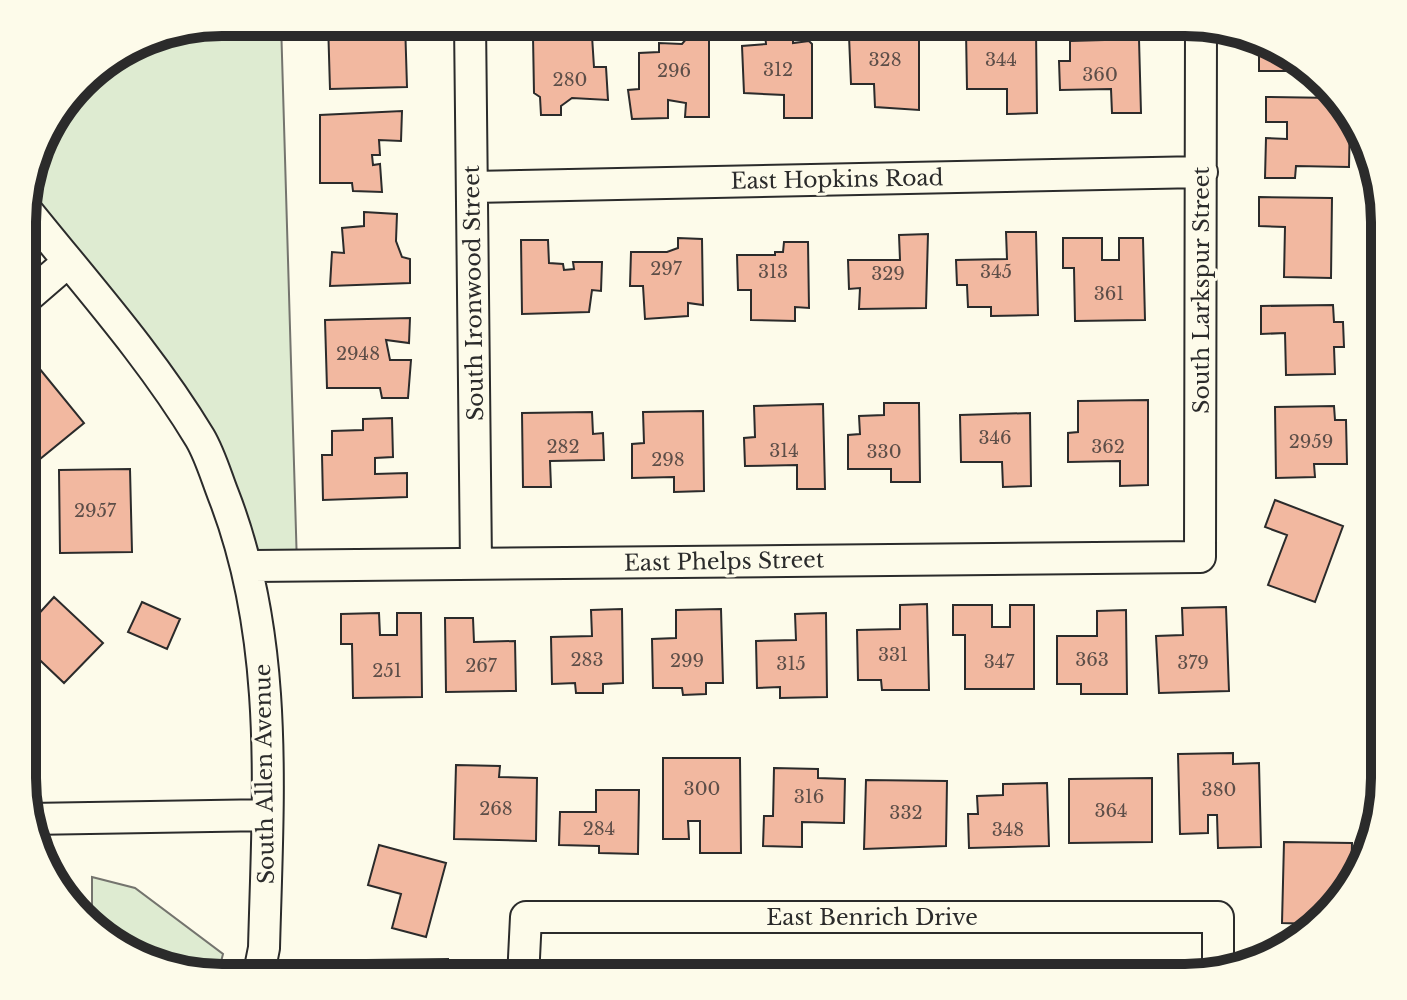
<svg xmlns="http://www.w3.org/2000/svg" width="1407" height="1000" font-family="'Libre Baskerville',serif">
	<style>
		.green { fill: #deebd1; stroke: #74746e; stroke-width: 2 }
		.building { fill: #f2b8a0; stroke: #2b2b2b; stroke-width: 2 }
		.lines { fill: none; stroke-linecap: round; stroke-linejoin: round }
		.minor-casing { stroke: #2b2b2b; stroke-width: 34 }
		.minor { stroke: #fdfbea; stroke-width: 30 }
		.labels { text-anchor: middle; stroke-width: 6; stroke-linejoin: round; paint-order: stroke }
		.number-label { font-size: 18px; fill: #5d4e48 }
		.street-label { font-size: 22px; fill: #2b2b2b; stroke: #fdfbea }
		.rim { fill: none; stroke: #2b2b2b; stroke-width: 10 }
	</style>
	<rect width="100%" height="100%" fill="#fdfbea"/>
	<path class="green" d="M222,22H281L297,566H249L228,507L24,195L49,122L90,71L157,33Z
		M92,877L135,888L223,954L217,978L100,936L92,928Z"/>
	<path class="building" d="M328,22H405L407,87L330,89Z
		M919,24V110L875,107L874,84H851L849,36H863V26Z
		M1036,30L1037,113L1007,114V89H967L966,31Z
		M793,33V43L809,41L812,44V118H784V95L744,93L742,46L766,44L765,34Z
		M533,36H592L594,67H606L608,100L572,98L561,106V115H541L540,97L534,93Z
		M687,38L709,40V117H685L686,103L668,100V118L632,119L628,90L639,89V53L659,52V43L682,44Z
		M1139,39L1141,113H1112L1111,89L1060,90L1059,61H1070V41Z
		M1259,45L1307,64L1314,71H1259Z
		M1266,97L1336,98L1350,115L1349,167L1296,166L1295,178H1265L1266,138L1287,139V122H1266Z
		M402,111L401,141L379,140L380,155H372L373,165L380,164L382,192L353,191L352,183H320V115Z
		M1259,197L1332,198L1331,278L1284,277L1285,227L1259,226Z
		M364,212L397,214L396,241L402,257L410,259V283L330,286L332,252L344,253L342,228L364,226Z
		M1006,232H1036L1038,315L991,316V307H968L967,285H957L956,260L1007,259Z
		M928,234L926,308L859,309L860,288L849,289L848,260H900L899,235Z
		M678,238L702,239L703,305L688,303V316L645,319L643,286H630L631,252H667L678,248Z
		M1063,238H1102V260H1119V238H1143L1145,320L1075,321L1074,268H1063Z
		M521,240H548L549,263L563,264L564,270L574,269L573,262H602L601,291L592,290L589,312L522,314Z
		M784,242H808L809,308L795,307V321L751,320V290H738L737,255H775V252H783Z
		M1333,305L1334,322H1343L1344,347H1334L1335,374L1286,375L1285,333L1261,334V306Z
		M410,318L409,343L386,340L390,360H411L408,398H382L380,388H327L325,320Z
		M30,357L84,423L29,468L24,461V363Z
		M1148,400V485L1120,486V461L1068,462V433L1078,432V401Z
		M884,403H919L920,482H891V469H848V435L860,434L859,416L884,415Z
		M823,404L825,489H797V465L745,466L744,438L755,437L754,406Z
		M1334,406L1335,420H1346L1347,464H1314L1315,477L1276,478L1275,407Z
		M703,411L704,491L674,492V477L632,478V444L644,443L643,412Z
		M592,412L593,434L603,433L604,460L550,461L551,487H523L522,413Z
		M1030,413L1031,486L1003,487L1002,462H961L960,415Z
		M392,418L393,457L375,458V474L407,473V497L323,500L322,455H332V431L363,430V419Z
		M130,469L132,552L60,553L59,470Z
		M1275,500L1343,526L1315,602L1268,585L1287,535L1265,527Z
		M54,597L103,643L64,683L24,645V630Z
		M142,602L180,619L167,649L128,632Z
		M927,604L929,690H882L881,680H858L857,630L900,629V605Z
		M953,605H992V627H1010V605H1034V689H965V635H953Z
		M1226,607L1229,691L1159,693L1156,636L1183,635L1182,608Z
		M622,609L623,683L603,684V693H576L575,683L552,684L551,637L592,636L591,610Z
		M721,609L723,683H706V694L683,695L682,688H653L652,639L676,638V610Z
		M1126,610L1127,694H1081V684H1057V636H1097V611Z
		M379,613L380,635H397V613H421L422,697L353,698L352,644H341V614Z
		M826,613L827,697L780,698V687L757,688L756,641L796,640L795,614Z
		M445,618H473L474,642L515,641L516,691L446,692Z
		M1233,753V764L1259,763L1261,847L1218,848L1217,815H1208V833L1180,834L1178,754Z
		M663,758H740L741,853H700V821H688L689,839H663Z
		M456,765L500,766L499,777L537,778L536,841L454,839Z
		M774,768L818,769V778L845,779L844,823L802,822V847L763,846L764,816H773Z
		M1152,778V842L1069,843V779Z
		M1152,778V842L1069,843V779Z
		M866,780L947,781L946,846L864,849Z
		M866,780L947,781L946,846L864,849Z
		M1047,783L1049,846L969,848L968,814H978L977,796L1003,795V784Z
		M1047,783L1049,846L969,848L968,814H978L977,796L1003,795V784Z
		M596,790H639L638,854L599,853V846L559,845L560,812H596Z
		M1284,842L1352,843L1351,879L1343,900L1315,924L1282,923Z
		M379,845L446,863L426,937L392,928L401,894L368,885Z
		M448,959V978H367V960Z
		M1018,963V978H981V964Z
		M1018,963V978H981V964Z
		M1122,963H1164V978H1122Z
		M1122,963H1164V978H1122Z
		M815,966H858V978H815Z
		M573,968H614V978H573Z
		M917,968V978H879V969Z
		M917,968V978H879V969Z
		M724,971H753V978H724Z"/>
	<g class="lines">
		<defs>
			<path id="minor" d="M470,22L476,564
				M472,187L1202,172
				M24,207C84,282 150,355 200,438C210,455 216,476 223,494C280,639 268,795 264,948L258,978
				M24,300L68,262
				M249,566L1200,557L1201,24
				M29,819L267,815
				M523,978L526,917H1218V970"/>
		</defs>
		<use href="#minor" class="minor-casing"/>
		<use href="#minor" class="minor"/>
	</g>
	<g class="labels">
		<g class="number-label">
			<text x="885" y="66">328</text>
			<text x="1001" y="66">344</text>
			<text x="778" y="76">312</text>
			<text x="674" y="77">296</text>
			<text x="1100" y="81">360</text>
			<text x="570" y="86">280</text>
			<text x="666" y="275">297</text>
			<text x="773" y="278">313</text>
			<text x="996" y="278">345</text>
			<text x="888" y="280">329</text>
			<text x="1109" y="300">361</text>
			<text x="358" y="360">2948</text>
			<text x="995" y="444">346</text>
			<text x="1311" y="448">2959</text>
			<text x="563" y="453">282</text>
			<text x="1108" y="453">362</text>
			<text x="784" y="457">314</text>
			<text x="884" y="458">330</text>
			<text x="668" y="466">298</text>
			<text x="95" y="517">2957</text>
			<text x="893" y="661">331</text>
			<text x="587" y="666">283</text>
			<text x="1092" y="666">363</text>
			<text x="687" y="667">299</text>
			<text x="999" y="668">347</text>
			<text x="1193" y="669">379</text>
			<text x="791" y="670">315</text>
			<text x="481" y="672">267</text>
			<text x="387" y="677">251</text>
			<text x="702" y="795">300</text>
			<text x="1219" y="796">380</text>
			<text x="809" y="803">316</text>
			<text x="496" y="815">268</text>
			<text x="1111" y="817">364</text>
			<text x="906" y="819">332</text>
			<text x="599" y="835">284</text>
			<text x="1008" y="836">348</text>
		</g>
		<g class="street-label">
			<text transform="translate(837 179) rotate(-1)" y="8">East Hopkins Road</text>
			<text transform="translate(1201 290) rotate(-90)" y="8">South Larkspur Street</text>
			<text transform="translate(473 293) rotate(-91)" y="8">South Ironwood Street</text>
			<text transform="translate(724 561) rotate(-1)" y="8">East Phelps Street</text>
			<text transform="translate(264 774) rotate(-91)" y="8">South Allen Avenue</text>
			<text x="872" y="925">East Benrich Drive</text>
		</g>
	</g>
	<path d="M0 0H1407V1000H0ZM222 36H1185A186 186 0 0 1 1371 222V778A186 186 0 0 1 1185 964H222A186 186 0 0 1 36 778V222A186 186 0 0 1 222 36Z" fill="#fdfbea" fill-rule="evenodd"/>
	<path class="rim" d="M222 36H1185A186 186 0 0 1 1371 222V778A186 186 0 0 1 1185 964H222A186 186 0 0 1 36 778V222A186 186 0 0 1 222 36Z"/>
</svg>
